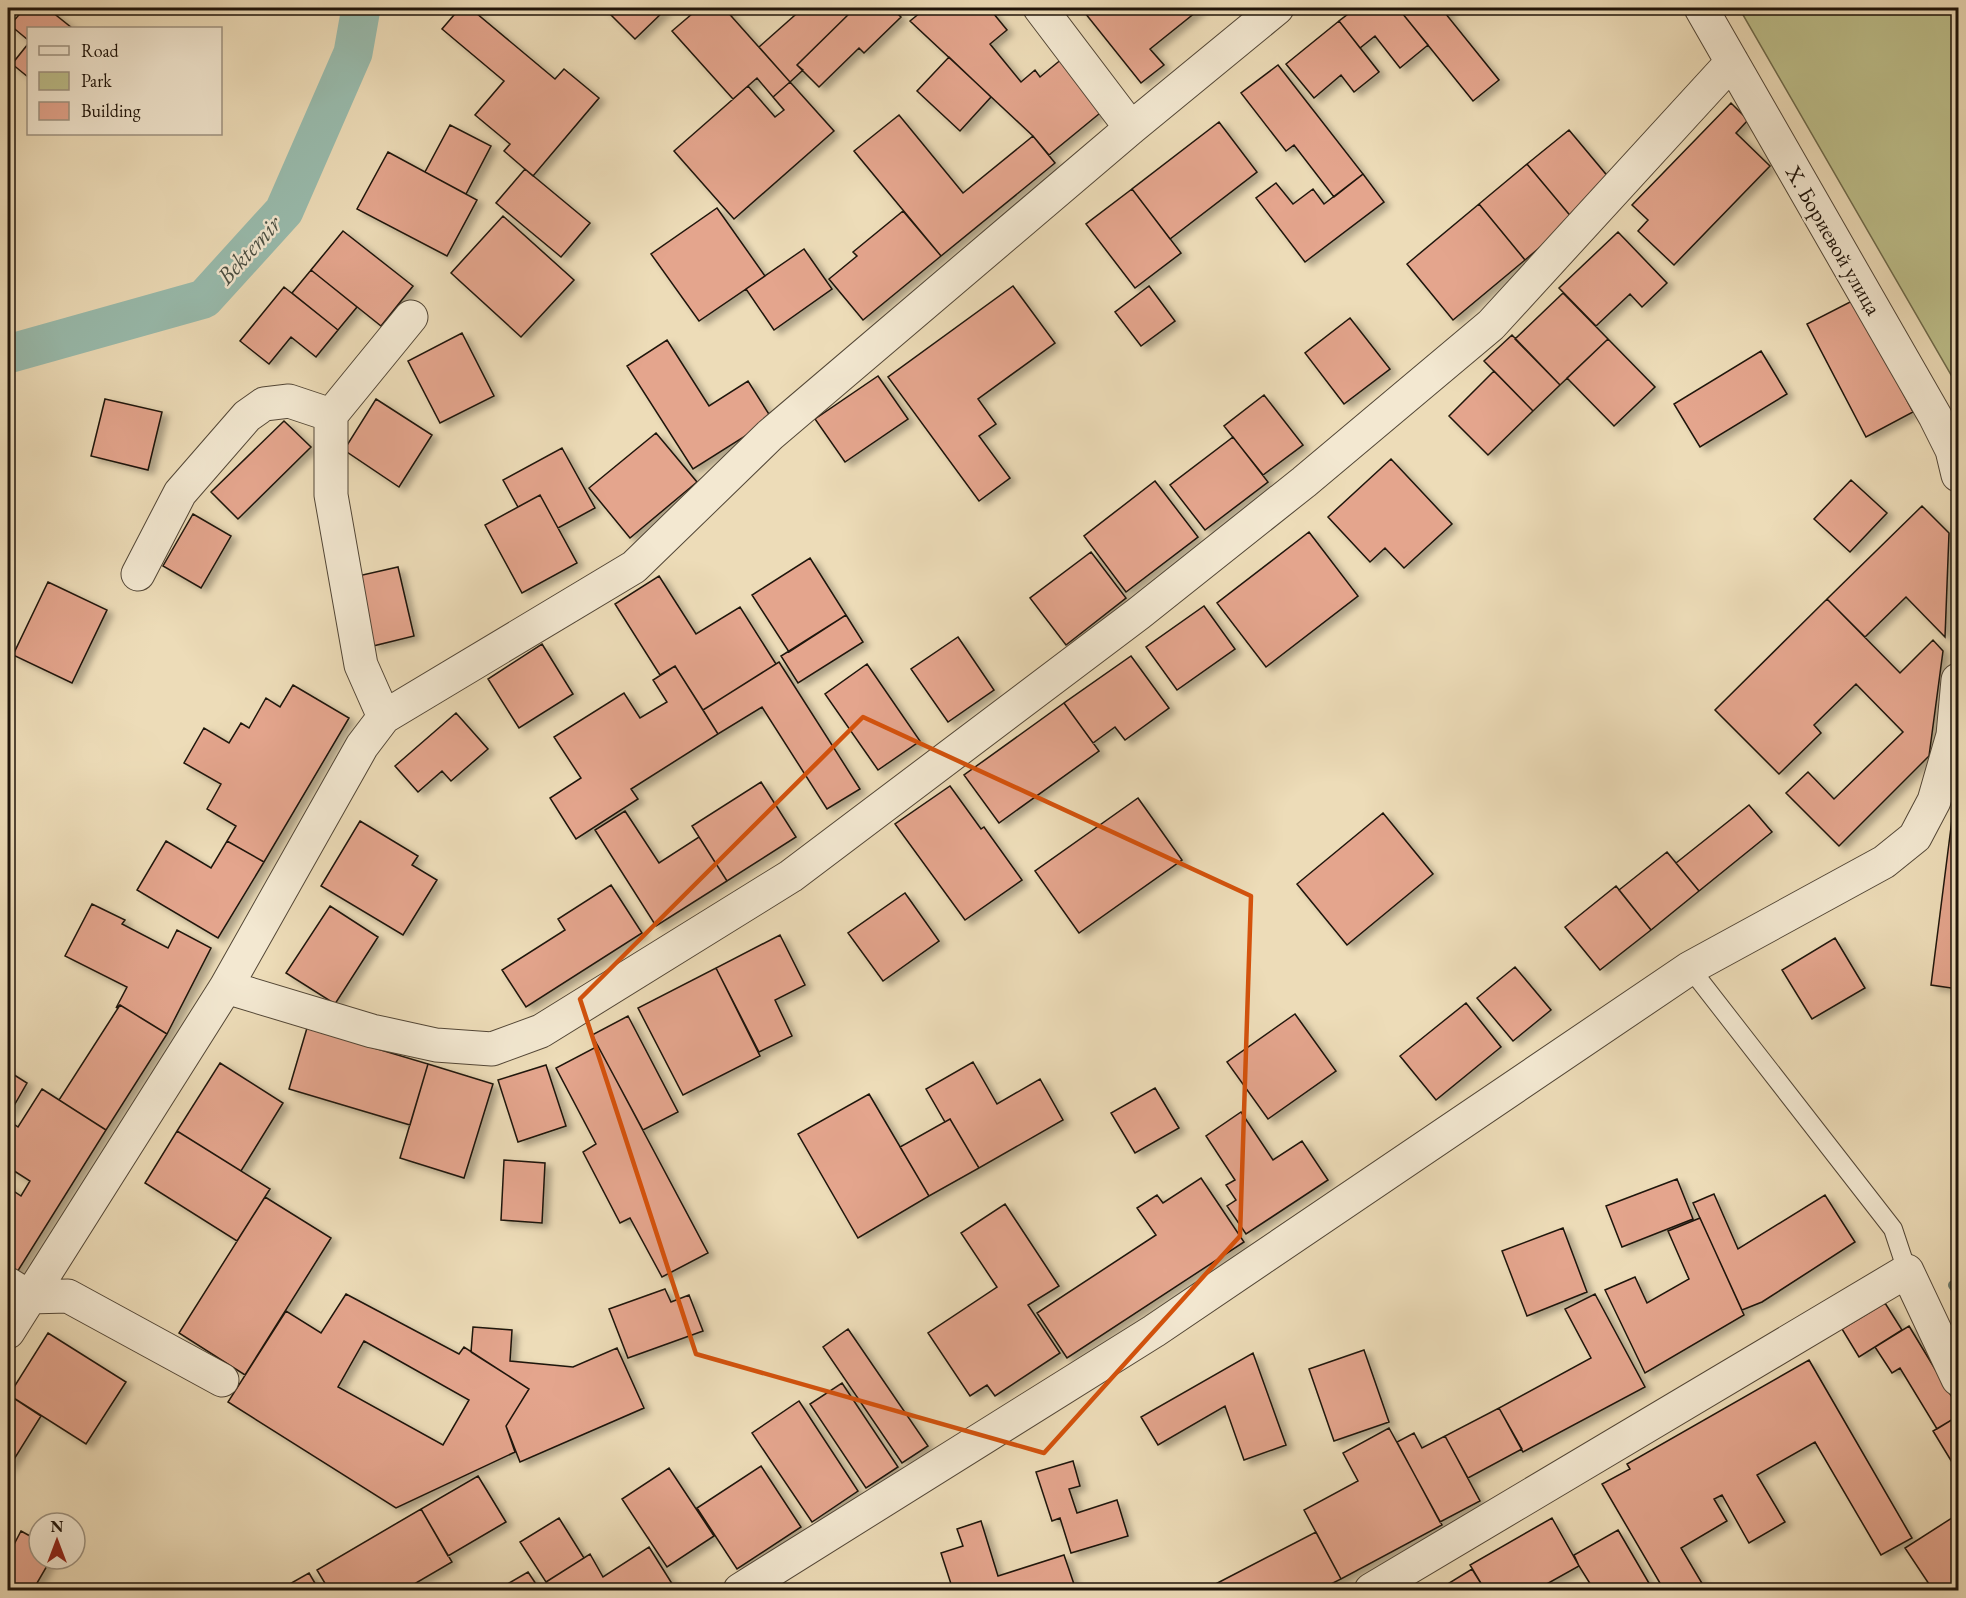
<svg xmlns="http://www.w3.org/2000/svg" width="1966" height="1598" font-family="'EB Garamond',serif">
	<style>
		.green { fill: #bdbf8b; stroke: #6e6a4a; stroke-width: 1.5 }
		.lines { fill: none; stroke-linecap: round; stroke-linejoin: round }
		.stream { stroke: #68796c; stroke-width: 10 }
		.canal { stroke: #99bcae; stroke-width: 39 }
		.building { fill: #e4a58d; stroke: #1f140a; stroke-width: 1.5; fill-rule: evenodd; filter: url(#shadow) }
		.lane-casing { stroke: #524636; stroke-width: 20 }
		.street-casing { stroke: #524636; stroke-width: 35 }
		.lane { stroke: #f3e8d1; stroke-width: 18 }
		.street { stroke: #f3e8d1; stroke-width: 33 }
		.marked { fill: none; stroke: #d4520c; stroke-width: 4.5; stroke-linejoin: round }
		.labels { text-anchor: middle; stroke-width: 5; stroke-linejoin: round; paint-order: stroke }
		.street-label { font-size: 22px; fill: #1f140a; stroke: #f3e8d1 }
		.water-label { font-size: 24px; font-style: italic; fill: #4a4f43; stroke: #f3e8d1 }
	</style>
	<defs>
		<filter id="shadow"><feDropShadow dx="6" dy="4" stdDeviation="3" flood-color="#0004"/></filter>
	</defs>
	<rect width="100%" height="100%" fill="#eddcb8"/>
	<filter id="stains"><feTurbulence type="fractalNoise" baseFrequency=".00333" numOctaves="4"/><feColorMatrix values="0 0 0 0 .2 0 0 0 0 .09 0 0 0 0 .02 0 0 0 .5 -.17"/></filter>
	<radialGradient id="worn" r=".72"><stop offset=".6" stop-color="#630" stop-opacity="0"/><stop offset="1" stop-color="#630" stop-opacity=".3"/></radialGradient>
	<path class="green" d="M1739,8H1958V387Z"/>
	<g class="lines">
		<path class="stream" d="M1953,1285L1958,1292"/>
		<path class="canal" d="M8,354L204,299L284,211L353,53L361,8"/>
	</g>
	<path class="building" d="M25,8H47L72,28H28V40L10,25Z
		M460,8H470L555,79L564,69L599,98L533,176L504,151L510,144L475,115L504,81L442,29Z
		M604,8H667L635,39Z
		M699,8H724L790,82L773,97L757,78L733,99L672,31Z
		M803,8H855L797,65L803,70L790,82L759,47Z
		M855,8H891L901,17L864,53L859,48L819,87L797,65Z
		M926,8H989L1007,30L990,44L1021,82L1035,70L1040,77L1063,58L1105,109L1049,155L1033,136L910,21Z
		M1081,8H1201L1150,49L1164,65L1141,83Z
		M1356,8H1398L1428,45L1400,68L1375,36L1360,48L1339,21Z
		M1398,8H1452L1445,13L1499,80L1473,101Z
		M1339,21L1379,72L1354,92L1341,75L1314,98L1286,64Z
		M28,44V77L12,64Z
		M949,57L991,97L960,131L917,91Z
		M1278,65L1363,174L1334,197L1294,145L1286,151L1241,93Z
		M790,82L834,131L734,219L674,151L748,86L775,117L784,110L773,97Z
		M1731,103L1748,120L1736,133L1770,166L1674,265L1638,231L1648,220L1632,205Z
		M899,115L963,193L1033,136L1055,163L941,256L854,151Z
		M1219,122L1257,172L1170,239L1132,189Z
		M450,125L491,146L466,194L425,172Z
		M1569,130L1615,185L1573,219L1527,164Z
		M388,152L477,200L447,256L357,209Z
		M1527,164L1573,219L1525,260L1479,204Z
		M525,169L590,223L561,257L496,203Z
		M1363,174L1384,202L1305,262L1256,198L1276,183L1293,204L1313,189L1324,204Z
		M1132,189L1181,253L1135,288L1086,224Z
		M1479,204L1525,260L1453,320L1407,264Z
		M717,208L765,276L699,321L651,254Z
		M903,211L941,256L863,320L829,279L857,256L853,252Z
		M503,216L574,280L521,337L451,273Z
		M343,231L413,286L381,326L311,270Z
		M1618,232L1667,283L1642,307L1630,294L1596,326L1559,288Z
		M804,249L832,289L774,330L746,289Z
		M311,270L357,307L338,330L292,293Z
		M1013,286L1055,343L978,399L996,424L979,436L1010,478L979,501L888,377Z
		M1149,286L1175,321L1141,346L1115,312Z
		M284,287L338,330L316,357L291,337L269,364L240,341Z
		M1563,293L1608,339L1560,385L1515,339Z
		M1854,300L1913,412L1866,437L1807,324Z
		M1350,318L1390,369L1344,404L1305,353Z
		M462,333L494,396L440,423L408,361Z
		M1512,335L1560,385L1533,411L1484,361Z
		M1608,339L1655,387L1614,426L1567,378Z
		M667,340L709,406L748,381L772,419L693,469L627,366Z
		M1761,351L1787,394L1700,447L1674,404Z
		M1494,371L1533,411L1488,455L1449,416Z
		M878,376L908,419L845,462L815,419Z
		M1264,395L1303,445L1263,475L1224,426Z
		M105,399L162,412L148,470L91,456Z
		M376,399L432,435L399,487L344,450Z
		M284,421L311,447L238,519L211,492Z
		M656,433L697,482L630,538L589,488Z
		M1233,437L1268,482L1205,530L1170,485Z
		M562,448L595,508L558,528L540,495L518,507L503,480Z
		M1391,459L1452,524L1404,568L1385,548L1370,562L1328,517Z
		M1851,480L1887,513L1850,552L1814,519Z
		M1155,481L1198,537L1126,592L1084,536Z
		M540,495L577,563L522,593L485,525Z
		M1922,506L1949,533L1945,637L1906,597L1865,637L1827,599Z
		M193,514L231,536L201,588L163,566Z
		M1309,532L1358,596L1266,667L1217,603Z
		M1091,552L1126,598L1066,645L1030,598Z
		M810,558L846,615L789,652L752,595Z
		M398,567L414,636L373,646L358,576Z
		M659,576L696,634L740,607L776,664L703,710L675,666L660,675L615,604Z
		M48,582L107,610L72,683L13,655Z
		M1827,599L1900,673L1933,640L1943,651L1929,756L1839,846L1786,793L1808,772L1834,799L1903,732L1856,684L1814,725L1821,733L1779,774L1715,710Z
		M1204,606L1235,649L1177,690L1146,647Z
		M846,615L863,642L798,683L781,656Z
		M958,637L994,690L948,722L911,669Z
		M542,644L573,694L519,728L488,679Z
		M1131,656L1169,708L1125,740L1115,727L1093,743L1064,703Z
		M779,662L860,789L827,809L762,707L718,734L703,710Z
		M867,664L920,741L878,770L825,694Z
		M675,666L718,734L631,789L638,799L576,839L550,798L581,778L554,737L624,693L640,718L667,702L653,680Z
		M293,685L349,718L264,862L227,841L236,826L207,809L221,784L184,763L204,728L229,743L241,723L249,728L266,698L280,707Z
		M1064,703L1099,751L999,823L964,775Z
		M456,713L488,749L451,781L442,771L418,792L395,766Z
		M1958,772V989L1931,985Z
		M761,782L796,837L727,881L692,826Z
		M950,786L981,829L984,827L1022,880L965,920L895,824Z
		M1138,798L1182,860L1079,933L1035,871Z
		M1749,805L1772,832L1699,891L1676,863Z
		M625,811L659,863L699,837L727,881L656,926L595,830Z
		M1383,813L1433,874L1347,945L1297,884Z
		M360,821L418,856L412,865L437,880L403,935L321,886Z
		M166,841L211,868L227,841L264,862L218,938L137,890Z
		M1667,852L1699,891L1651,930L1619,890Z
		M611,885L642,933L526,1007L502,970L565,930L558,919Z
		M1616,886L1651,930L1600,970L1565,927Z
		M905,893L939,941L883,981L848,933Z
		M92,904L125,920L122,924L168,948L177,930L211,948L167,1034L120,1005L116,1008L127,987L65,956Z
		M330,906L378,937L335,1004L286,973Z
		M780,935L805,985L775,1000L792,1036L759,1052L716,968Z
		M1835,938L1865,988L1812,1019L1782,970Z
		M1515,967L1551,1010L1513,1041L1477,998Z
		M716,968L760,1056L683,1095L638,1008Z
		M1466,1003L1501,1047L1436,1100L1400,1056Z
		M120,1005L167,1034L106,1130L59,1100Z
		M1295,1014L1336,1071L1268,1119L1227,1062Z
		M628,1016L678,1112L643,1130L592,1035Z
		M307,1028L428,1064L410,1125L289,1089Z
		M598,1046L708,1253L662,1277L630,1218L620,1223L583,1152L596,1144L556,1068Z
		M973,1062L997,1104L1040,1079L1063,1120L979,1168L950,1119L945,1122L926,1089Z
		M220,1063L283,1103L241,1171L177,1131Z
		M428,1064L493,1084L464,1178L400,1158Z
		M546,1065L566,1126L518,1142L498,1080Z
		M8,1071L27,1083L8,1116Z
		M1155,1088L1179,1128L1135,1153L1111,1113Z
		M42,1089L106,1130L14,1277L8,1273V1190L9,1188L21,1196L30,1181L8,1167V1120L18,1127Z
		M869,1094L929,1196L858,1238L798,1134Z
		M1241,1112L1273,1160L1302,1141L1328,1180L1246,1234L1227,1206L1236,1200L1226,1185L1235,1180L1206,1136Z
		M950,1119L979,1168L929,1196L900,1147Z
		M177,1131L270,1189L237,1241L145,1183Z
		M504,1160L545,1163L542,1223L501,1220Z
		M1201,1178L1244,1242L1067,1358L1037,1313L1156,1235L1137,1208L1157,1195L1163,1203Z
		M1677,1179L1693,1219L1622,1247L1606,1206Z
		M1714,1194L1738,1249L1825,1195L1855,1242L1762,1302L1742,1310L1693,1203Z
		M265,1197L331,1238L245,1375L179,1333Z
		M1005,1204L1059,1286L1028,1305L1060,1353L995,1396L987,1385L970,1396L928,1333L997,1287L961,1233Z
		M1700,1218L1744,1315L1645,1373L1605,1290L1635,1277L1647,1303L1689,1279L1668,1231Z
		M1563,1228L1587,1292L1527,1316L1502,1251Z
		M665,1289L671,1302L689,1295L703,1331L628,1358L609,1309Z
		M346,1294L459,1354L464,1347L529,1389L506,1426L515,1452L396,1508L228,1402L286,1311L321,1333ZM364,1341L469,1400L443,1445L338,1387Z
		M1595,1294L1645,1387L1523,1452L1499,1408L1591,1358L1565,1309Z
		M1885,1303L1902,1330L1859,1357L1842,1329Z
		M1909,1326L1958,1407V1416L1937,1429L1900,1368L1892,1373L1875,1347Z
		M473,1327L512,1330L510,1361L573,1367L617,1348L644,1408L520,1462L506,1426L529,1389L471,1352Z
		M848,1329L928,1446L902,1463L823,1347Z
		M48,1333L126,1382L86,1444L9,1395Z
		M1364,1350L1389,1422L1334,1441L1309,1369Z
		M1253,1353L1286,1445L1244,1460L1225,1406L1158,1445L1141,1417Z
		M1809,1360L1912,1538L1881,1555L1815,1442L1757,1475L1785,1522L1749,1543L1722,1495L1714,1499L1727,1521L1681,1548L1706,1590H1664L1602,1484L1630,1469L1627,1464Z
		M842,1383L898,1467L866,1488L810,1404Z
		M9,1395L41,1416L8,1469V1395Z
		M799,1401L858,1491L812,1522L752,1433Z
		M1499,1408L1522,1449L1468,1478L1445,1436Z
		M1958,1416V1472L1933,1431Z
		M1389,1428L1442,1525L1341,1579L1304,1510L1358,1481L1343,1453Z
		M1414,1433L1422,1448L1445,1436L1480,1501L1440,1522L1397,1442Z
		M1073,1461L1080,1486L1069,1489L1077,1513L1117,1500L1128,1536L1071,1553L1060,1518L1052,1521L1036,1472Z
		M761,1466L801,1527L737,1569L697,1508Z
		M669,1468L714,1536L667,1567L622,1499Z
		M478,1476L506,1522L448,1556L421,1509Z
		M421,1509L452,1562L404,1590H329L317,1570Z
		M1958,1514V1590H1933L1905,1548Z
		M559,1518L584,1558L546,1582L520,1542Z
		M1552,1518L1579,1566L1536,1590H1485L1470,1565Z
		M981,1521L998,1576L1064,1555L1076,1590H953L941,1553L963,1546L957,1529Z
		M1618,1530L1653,1590H1594L1579,1566L1574,1555Z
		M21,1531L39,1541V1559H51L33,1590H8V1556Z
		M1316,1532L1341,1579L1319,1590H1204Z
		M649,1547L676,1590H551L546,1582L590,1554L603,1577Z
		M1472,1569L1485,1590H1442L1441,1588Z
		M528,1572L540,1590H497Z
		M309,1573L319,1590H279Z"/>
	<g class="lines">
		<defs>
			<path id="lane" d="M1690,968L1893,1229L1907,1271"/>
			<path id="street" d="M1040,8L1131,128
				M1701,8L1935,416L1952,450L1958,475
				M138,574L180,493L247,416L264,404L289,401L331,415
				M384,717L361,665L331,495V415L411,317
				M226,987L372,1031L436,1045L492,1049L541,1031L791,876L1138,614L1304,482L1491,325L1732,62
				M8,1284L29,1297L68,1296L222,1380
				M8,1332L226,987L362,746L384,717L634,567L770,435L1131,128L1277,8
				M740,1590L1154,1331L1690,968L1884,862L1915,837L1934,801L1953,735L1958,680
				M1371,1590L1907,1271L1958,1379"/>
		</defs>
		<use href="#lane" class="lane-casing"/>
		<use href="#street" class="street-casing"/>
		<use href="#lane" class="lane"/>
		<use href="#street" class="street"/>
	</g>
	<path class="marked" d="M863,717L1251,896L1240,1236L1044,1453L696,1354L580,999Z"/>
	<g class="labels">
		<g class="street-label">
			<text transform="translate(1834 240) rotate(60)" y="8">Х. Бориевой улица</text>
		</g>
		<g class="water-label">
			<text transform="translate(249 250) rotate(-48)" y="8">Bektemir</text>
		</g>
	</g>
	<rect width="1966" height="1598" fill="none" stroke="#eddcb8" stroke-width="30"/>
	<rect x="9" y="9" width="1948" height="1580" fill="none" stroke="#1f140a" stroke-width="3"/>
	<rect x="15" y="15" width="1936" height="1568" fill="none" stroke="#1f140a" stroke-width="1.5"/>
	<rect x="27" y="27" width="195" height="108" fill="#f3e8d1" stroke="#9e9381" stroke-width="1.5"/>
	<rect x="39" y="46" width="30" height="9" fill="#f3e8d1" stroke="#9e9381" stroke-width="1.5"/>
	<text x="81" y="57" font-size="18" fill="#1f140a">Road</text>
	<rect x="39" y="72" width="30" height="18" fill="#bdbf8b" stroke="#9e9381" stroke-width="1.5"/>
	<text x="81" y="87" font-size="18" fill="#1f140a">Park</text>
	<rect x="39" y="102" width="30" height="18" fill="#e4a58d" stroke="#9e9381" stroke-width="1.5"/>
	<text x="81" y="117" font-size="18" fill="#1f140a">Building</text>
	<g transform="translate(57 1541)"><circle r="28" fill="#f3e8d1" stroke="#9e9381" stroke-width="1.5"/>
	<path d="M0-4.5L10 22L0 15L-10 22Z" fill="#8f2418"/>
	<text y="-9" font-size="16" font-weight="bold" text-anchor="middle" fill="#1f140a">N</text>
	</g>
	<rect width="100%" height="100%" filter="url(#stains)"/>
	<rect width="100%" height="100%" fill="url(#worn)"/>
</svg>
